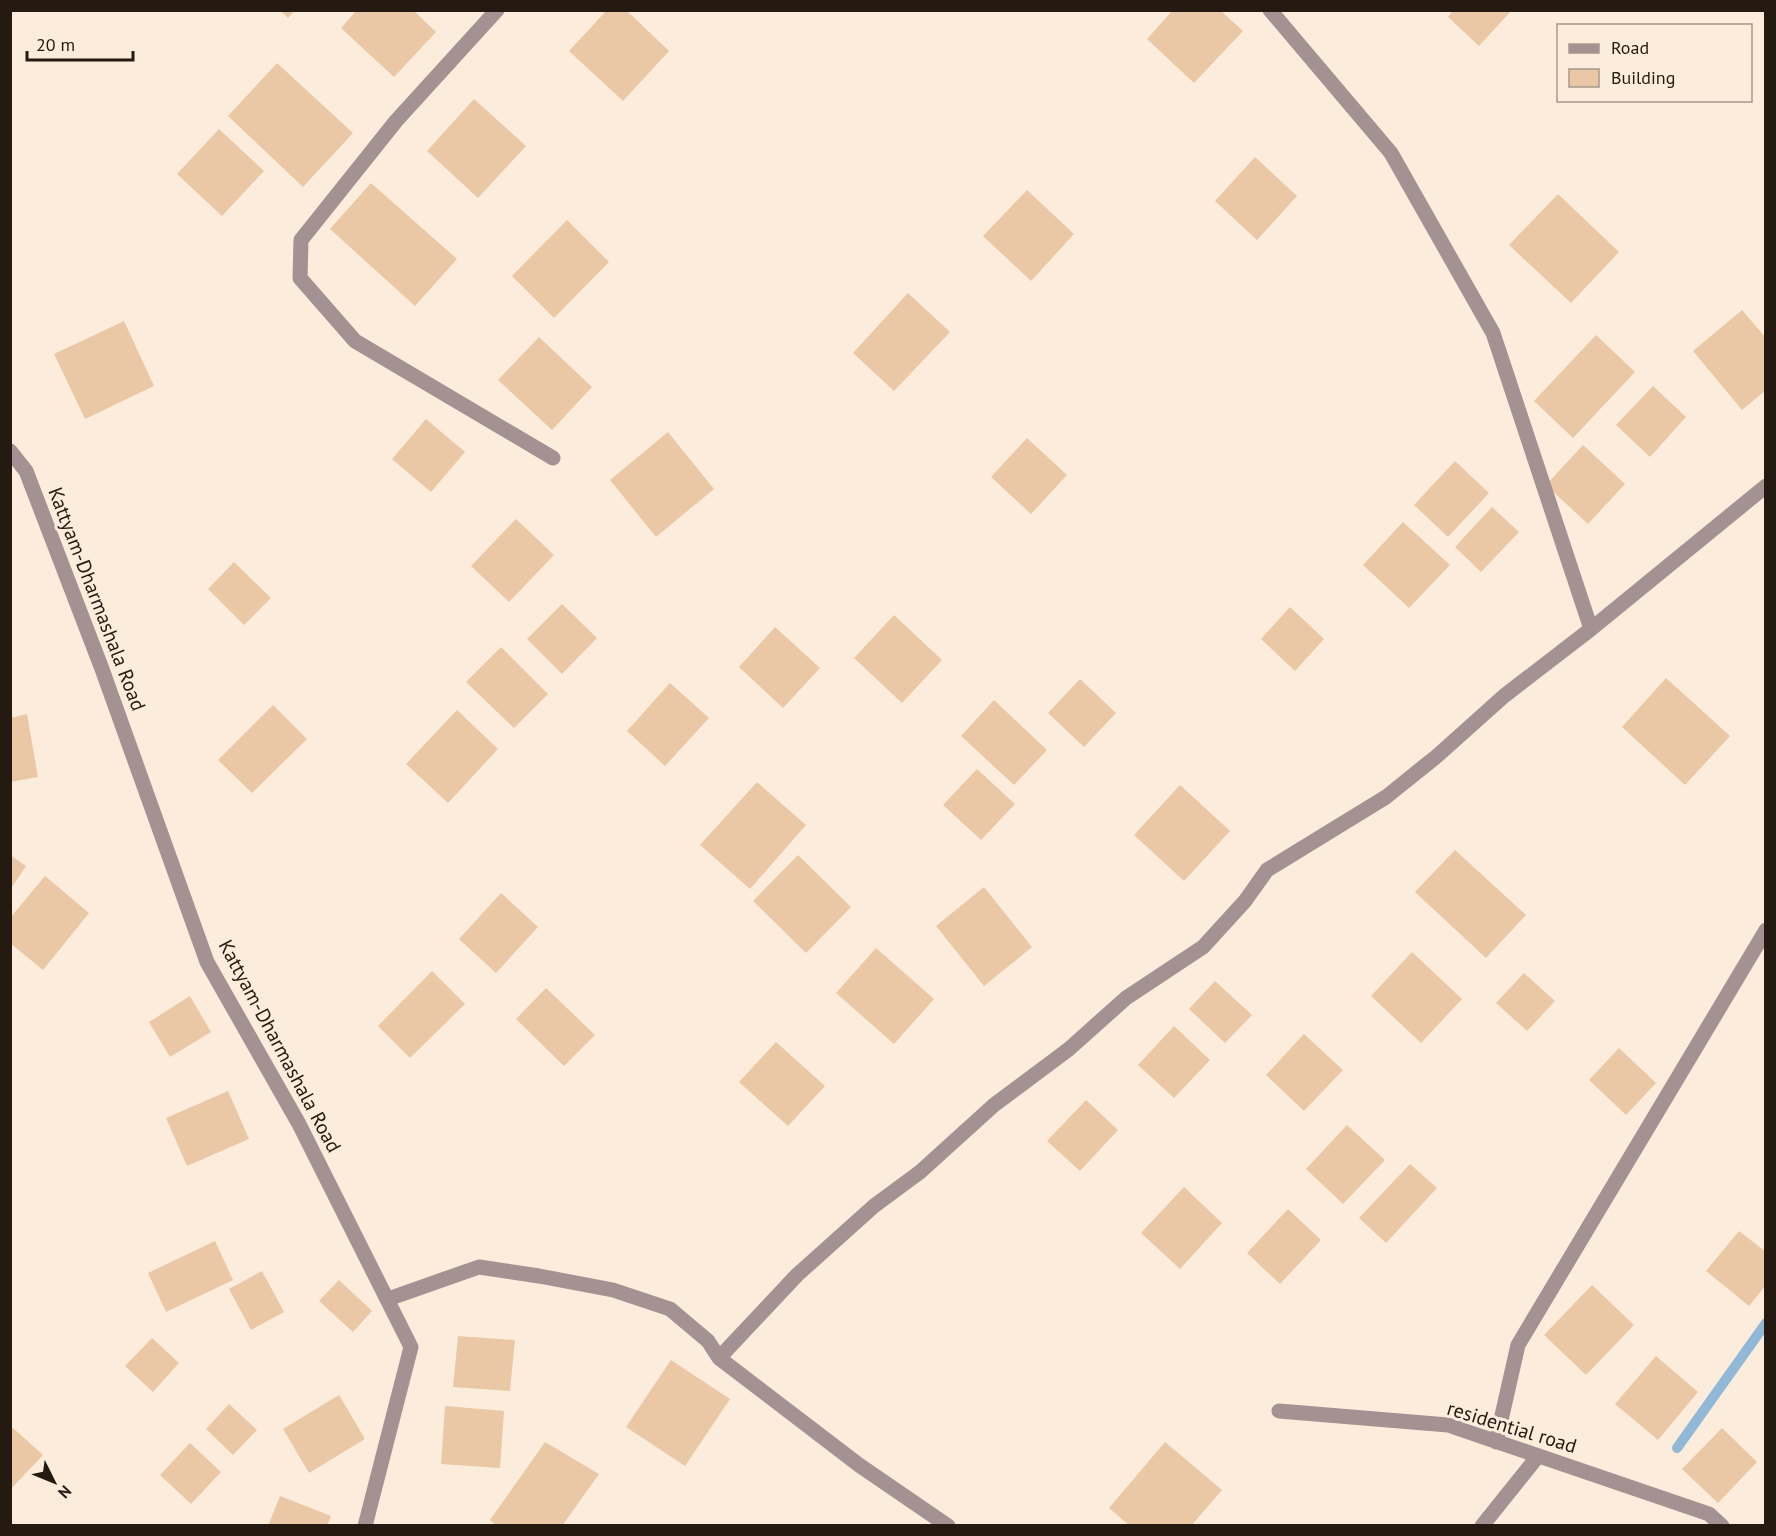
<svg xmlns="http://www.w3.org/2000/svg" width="1776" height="1536" font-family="'PT Sans',sans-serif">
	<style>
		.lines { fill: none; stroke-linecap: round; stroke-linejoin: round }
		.stream { stroke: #92b8d7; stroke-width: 10 }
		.building { fill: #eac8a5 }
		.minor { stroke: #a39291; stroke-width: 15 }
		.labels { text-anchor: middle; stroke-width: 6; stroke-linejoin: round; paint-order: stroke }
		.street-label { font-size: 20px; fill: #241a11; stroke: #fcecdc }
	</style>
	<rect width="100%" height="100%" fill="#fcecdc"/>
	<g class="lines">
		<path class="stream" d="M1677,1448L1766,1323"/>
	</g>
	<path class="building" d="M280,10H295L288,18Z
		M357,10H413L436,32L394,77L341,28Z
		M607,10H626L669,51L623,101L569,51Z
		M1173,10H1220L1243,31L1194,83L1147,39Z
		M1453,10H1512L1479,46L1448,17Z
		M277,63L353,133L303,187L228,116Z
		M474,99L526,146L478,198L427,151Z
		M219,129L264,171L222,216L177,174Z
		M1255,157L1297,196L1257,240L1215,201Z
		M371,183L457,259L415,306L330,229Z
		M1027,190L1074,234L1031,281L983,236Z
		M1558,194L1619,252L1571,303L1509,245Z
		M567,220L609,262L554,318L512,276Z
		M908,293L950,332L894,391L853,353Z
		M1742,310L1766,338V390L1742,410L1693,351Z
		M124,321L154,386L85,419L54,354Z
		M1596,335L1635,372L1573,438L1534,401Z
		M539,337L592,387L552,430L498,380Z
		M1653,386L1686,417L1650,457L1616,425Z
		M426,419L465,452L431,492L392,459Z
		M668,432L714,489L656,537L610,480Z
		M1027,438L1067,475L1031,514L991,477Z
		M1583,445L1625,484L1588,524L1546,485Z
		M1455,461L1489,493L1448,537L1414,505Z
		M1492,507L1519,532L1481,572L1455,547Z
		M516,519L554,555L509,602L471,566Z
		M1403,522L1450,565L1409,608L1363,565Z
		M234,562L271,598L244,625L208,589Z
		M562,604L597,638L562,674L527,639Z
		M1290,607L1324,639L1295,671L1261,639Z
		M894,615L942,660L902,703L854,658Z
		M775,627L820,668L783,708L739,667Z
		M501,647L548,694L514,728L466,682Z
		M1666,678L1730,736L1685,785L1622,727Z
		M1080,679L1116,713L1084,747L1048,713Z
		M670,683L709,718L665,766L627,731Z
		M994,700L1047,750L1014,785L961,736Z
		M273,705L307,739L252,793L218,760Z
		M457,710L498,749L448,803L406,764Z
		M27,714L38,777L10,782V718Z
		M977,769L1015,804L981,840L943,805Z
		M757,782L806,825L750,889L700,845Z
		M1180,785L1230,831L1184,881L1134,835Z
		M1455,850L1526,915L1486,958L1415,892Z
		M10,855L26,866L10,890Z
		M798,855L851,907L806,953L753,901Z
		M45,876L89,913L43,970L10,943V918Z
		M984,887L1032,947L984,986L936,926Z
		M501,893L538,927L496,973L459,939Z
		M876,948L934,999L894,1044L836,993Z
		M1412,952L1462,999L1421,1043L1371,996Z
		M432,971L465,1004L410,1058L378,1026Z
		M1524,973L1555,1001L1527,1031L1496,1003Z
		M1215,981L1252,1015L1225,1043L1189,1009Z
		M546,988L595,1035L564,1066L516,1019Z
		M190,996L211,1032L170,1057L149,1022Z
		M1174,1026L1210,1060L1174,1098L1138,1065Z
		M1304,1034L1343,1070L1304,1111L1266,1075Z
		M776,1042L825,1086L788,1126L739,1082Z
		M1619,1048L1656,1083L1626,1115L1589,1080Z
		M228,1091L249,1139L187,1166L166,1118Z
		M1086,1100L1118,1130L1080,1171L1047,1141Z
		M1347,1125L1385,1160L1343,1204L1306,1169Z
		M1410,1164L1437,1188L1386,1243L1359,1218Z
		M1184,1187L1222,1223L1180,1269L1141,1233Z
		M1288,1209L1321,1240L1280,1284L1247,1253Z
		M1739,1231L1766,1252V1285L1749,1306L1706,1271Z
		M215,1241L233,1280L166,1312L148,1273Z
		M262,1271L284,1312L251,1330L229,1289Z
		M339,1280L372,1311L353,1332L319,1301Z
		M1592,1285L1634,1325L1586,1375L1544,1335Z
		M458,1336L515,1340L510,1391L453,1387Z
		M152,1338L179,1363L153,1392L125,1366Z
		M1656,1356L1698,1392L1658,1440L1615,1404Z
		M671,1360L730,1399L685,1466L626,1427Z
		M339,1395L365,1439L309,1473L283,1429Z
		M229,1404L257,1430L233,1455L206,1429Z
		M445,1406L504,1411L500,1468L441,1464Z
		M13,1428L43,1455L10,1490V1431Z
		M1722,1428L1757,1462L1718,1503L1682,1469Z
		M545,1442L599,1474L562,1526H497L490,1520Z
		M1165,1442L1222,1490L1191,1526H1130L1109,1508Z
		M190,1443L221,1472L191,1504L160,1475Z
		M280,1496L331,1516L327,1526H268Z"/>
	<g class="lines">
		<path class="minor" d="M497,10L396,121L301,240L300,278L355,341L553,458
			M1270,10L1391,153L1493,333L1591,629
			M10,451L26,471L102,669L207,962L299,1124L411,1347L365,1526
			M388,1299L479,1267L539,1276L613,1290L670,1309L708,1341L719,1358L859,1465L948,1526
			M719,1358L797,1275L874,1206L920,1172L994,1105L1069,1049L1126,998L1203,947L1245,901L1267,870L1386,797L1437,756L1504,696L1591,629L1766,486
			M1279,1411L1448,1425L1709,1514L1722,1526
			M1496,1442L1518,1345L1766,930
			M1482,1526L1538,1456"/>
	</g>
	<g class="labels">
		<g class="street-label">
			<text transform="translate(97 599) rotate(69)" y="7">Kattyam-Dharmashala Road</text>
			<text transform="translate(280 1046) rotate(62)" y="7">Kattyam-Dharmashala Road</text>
			<text transform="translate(1512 1427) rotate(17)" y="7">residential road</text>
		</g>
	</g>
	<rect width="1776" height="1536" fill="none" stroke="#241a11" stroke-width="24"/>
	<rect x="1557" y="24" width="195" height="78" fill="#fcecdc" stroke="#a6988b" stroke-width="1.5"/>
	<rect x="1569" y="44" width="30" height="9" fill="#a39291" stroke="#a6988b" stroke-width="1.5"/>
	<text x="1611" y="54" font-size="18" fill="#241a11">Road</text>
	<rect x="1569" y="69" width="30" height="18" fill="#eac8a5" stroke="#a6988b" stroke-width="1.5"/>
	<text x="1611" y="84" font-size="18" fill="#241a11">Building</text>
	<g transform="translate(54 1482) rotate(133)" stroke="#fcecdc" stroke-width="4.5" paint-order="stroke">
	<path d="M0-4.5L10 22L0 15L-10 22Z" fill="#241a11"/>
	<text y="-9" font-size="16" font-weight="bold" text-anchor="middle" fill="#241a11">N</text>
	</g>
	<path d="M27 51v9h106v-9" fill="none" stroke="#241a11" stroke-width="3"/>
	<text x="36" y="51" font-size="18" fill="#241a11" stroke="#fcecdc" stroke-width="4.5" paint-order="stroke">20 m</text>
</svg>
